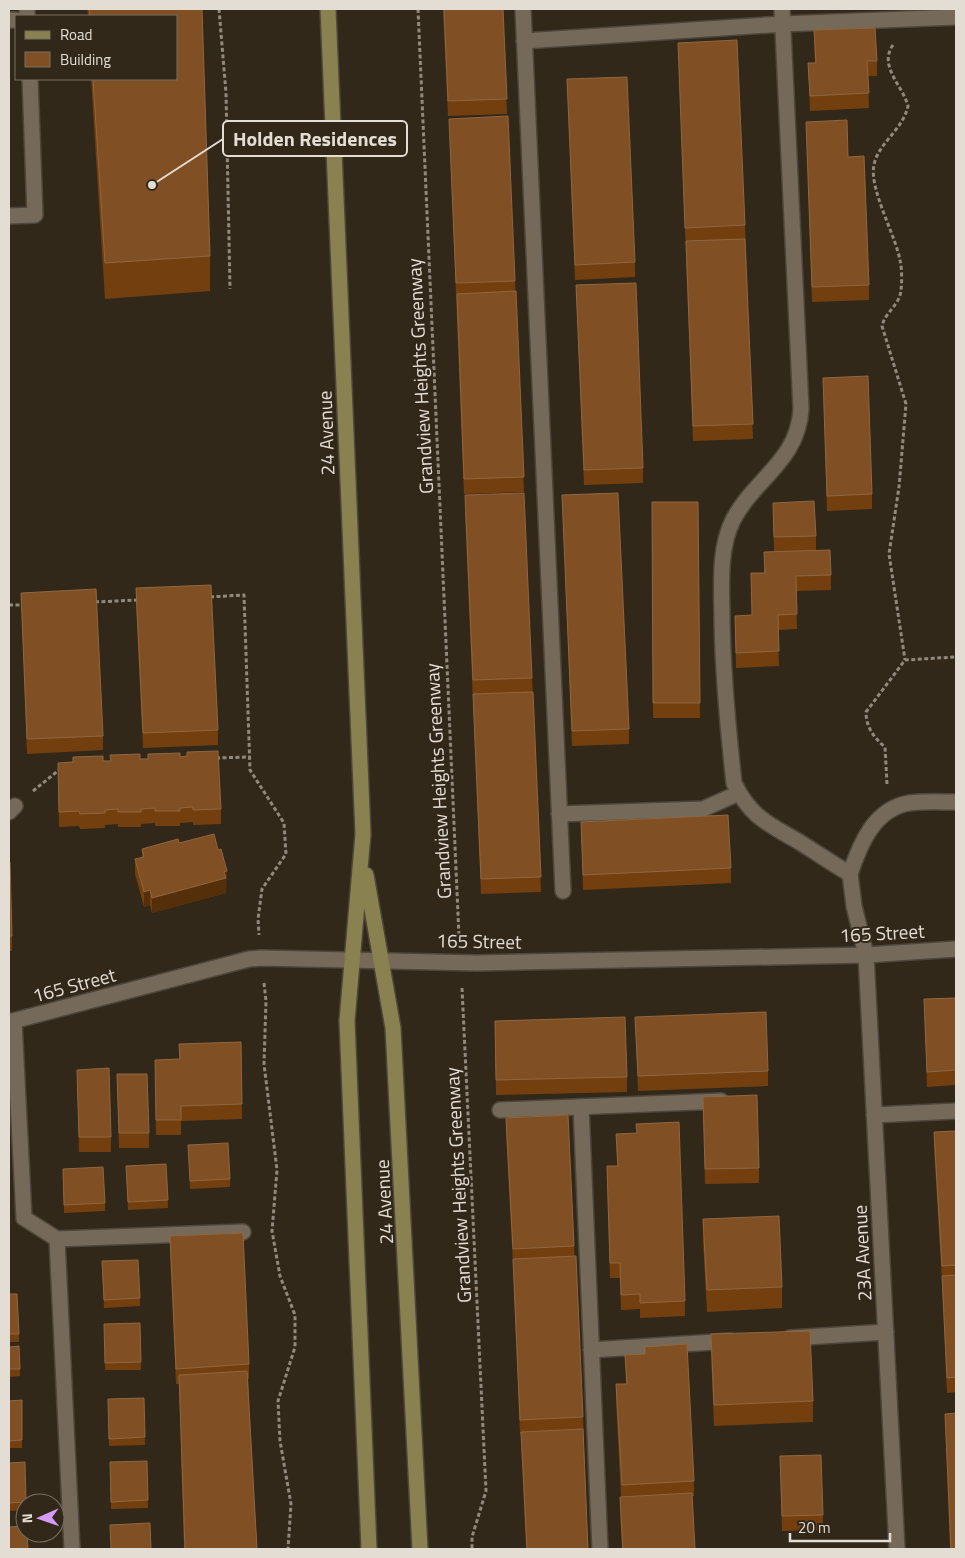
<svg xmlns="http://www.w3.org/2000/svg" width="965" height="1558" font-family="'Titillium Web',sans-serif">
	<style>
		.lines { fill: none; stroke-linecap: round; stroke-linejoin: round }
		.minor-casing { stroke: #4e463a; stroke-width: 18 }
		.major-casing { stroke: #4e463a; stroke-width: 18 }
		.path { stroke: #90897d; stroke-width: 3; stroke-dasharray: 4 2.5; stroke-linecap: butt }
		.minor { stroke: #756a5a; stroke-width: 15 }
		.major { stroke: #898150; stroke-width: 15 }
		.wall { fill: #743f0f }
		.shaded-wall { fill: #542f0a }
		.building { fill: #805024; stroke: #906640 }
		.labels { text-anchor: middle; stroke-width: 4; stroke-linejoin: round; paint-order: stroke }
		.street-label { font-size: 19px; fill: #e3ddd4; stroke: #31281a }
		.leader { fill: none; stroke: #e3ddd4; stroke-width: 2 }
		.callout-dot { fill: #e3ddd4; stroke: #31281a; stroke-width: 2 }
		.callout { fill: #31281a; stroke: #e3ddd4; stroke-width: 2 }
		.callout-label { font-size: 20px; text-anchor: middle; font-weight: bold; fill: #e3ddd4 }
	</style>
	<rect width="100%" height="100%" fill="#31281a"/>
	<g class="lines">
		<defs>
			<path id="minor" d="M27,9V16
				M523,9L563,891
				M782,9L801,409C798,461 755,478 733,520C718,550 722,588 722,621C723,675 728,729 734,783C751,818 769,824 801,843C817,853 833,864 850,874L854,906L866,955L897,1549
				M9,20H16
				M524,41L783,24L956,17
				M9,216L35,215L30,79
				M9,812L15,806
				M559,814L703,809L739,793
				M850,874C860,844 874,809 909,803C924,801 941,802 956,802
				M14,1021L24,1218L57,1239L72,1549
				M9,1022L249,959L262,958L477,963L866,955L956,949
				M581,1107L600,1549
				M500,1110L721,1101
				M874,1115L956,1111
				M57,1239L243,1232
				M790,1338L886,1332
				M591,1350L730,1341"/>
			<path id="major" d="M328,9L363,834L347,1021L369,1549
				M366,875L393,1028L420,1549"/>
		</defs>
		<use href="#minor" class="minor-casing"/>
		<use href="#major" class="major-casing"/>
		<path class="path" d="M219,9L226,93L230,289
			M418,9L459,937
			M893,45C878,66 903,86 908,106C903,130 878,143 874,165C869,189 895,234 900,260C902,269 902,281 901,290C900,305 885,312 882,326L906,404L899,487L889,554L905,660
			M210,597L244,595L250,770L284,823L286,854L262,889L258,919L259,935
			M95,602L138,600
			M9,605H24
			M216,758L250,757
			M887,784L885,747C874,738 866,727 866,712L905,660L956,657
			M33,791L59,770
			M264,983L266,1001L264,1064L277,1170L272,1231L280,1276L295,1315V1347L278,1401L280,1441L291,1504L288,1549
			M462,988L486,1491L472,1537V1549"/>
		<use href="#minor" class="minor"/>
		<use href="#major" class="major"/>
	</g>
	<path class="wall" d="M87,9H202L210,256V291L105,299L91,79H176V16H88Z
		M443,9H503L507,114L448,116Z
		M814,30L877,61V76H868L869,108L810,111L808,63H815Z
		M678,43L745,225L753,439L693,441Z
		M567,79L635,262V277L575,280Z
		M449,119L515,281L524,492L464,494Z
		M806,122L848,157L869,285V300L812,302Z
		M576,285L643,468V483L584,485Z
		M823,378L872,494V509L827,511Z
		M465,495L532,678L541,892L481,894L465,510Z
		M562,495L629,729V744L572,746Z
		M652,502H698L700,718H653Z
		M773,503L816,536V550L831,575V590L796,591L797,629L778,630L779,666L736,668L735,616L752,615L764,573V552H774Z
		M136,588L218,730V745L143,748L136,603Z
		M21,593L103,736V750L27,754Z
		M180,757L221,809V824L193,825V822L180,823V826H155V823L141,824V827H118V824L105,825V828L80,829L79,826L59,827L58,763Z
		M581,822L731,868V883L583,890Z
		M179,843L227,886H226V893L152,913L150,905L144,907L135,874V859L142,858V849Z
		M9,862L12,936V951H9Z
		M956,998V1085L927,1087L924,999Z
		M635,1017L768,1071V1086L638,1091Z
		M495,1021L627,1077V1092L496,1095Z
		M241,1042L242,1119L181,1121V1135H156L155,1060L179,1059V1044Z
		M77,1070L111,1137V1152H79Z
		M117,1074L149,1133V1148H119Z
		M703,1097L759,1168V1183L705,1184Z
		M506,1118L574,1246L583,1417L588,1549H526L521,1434L520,1435L513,1264L506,1133Z
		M956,1131V1392L947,1393L942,1281L934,1147V1132Z
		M616,1134L685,1301V1316L640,1318V1309L621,1310L620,1278H610L607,1181V1166H617Z
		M188,1145L230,1179V1187L190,1189Z
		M166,1164L168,1208L128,1210L126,1166Z
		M63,1169L105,1203V1211L64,1213Z
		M703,1219L782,1287V1308L707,1312L703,1241Z
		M170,1236L249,1364V1379H248L257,1549H184L179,1384H176L170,1251Z
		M102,1261L140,1298V1306L104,1308Z
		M9,1294L19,1334V1342H9Z
		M140,1323L141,1370H105L104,1324Z
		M711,1334L813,1401V1422L714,1426L711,1356Z
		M19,1346L20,1376L9,1377V1347Z
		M645,1347L694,1481V1496H692L695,1549H622L620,1512V1497H621L616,1399V1384H626L625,1355L645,1354Z
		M144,1398L145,1445L109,1446L108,1399Z
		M22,1400V1448H9V1401Z
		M945,1414L956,1549H950Z
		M780,1456L823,1515V1530L782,1531Z
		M147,1461L148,1508L111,1509L110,1462Z
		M9,1463L26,1502L25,1503V1510L9,1511Z"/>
	<path class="shaded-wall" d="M227,871L226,893L152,913V898Z
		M150,890V905L144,907V892Z"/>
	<path class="building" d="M89,9H202L210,256L105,263L93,79H176V16H90Z
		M444,9H503L507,99L448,101Z
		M875,28L877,61H867L869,93L810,96L808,63H816L814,30Z
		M737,40L745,225L685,228L678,43Z
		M627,77L635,262L575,265L567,79Z
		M508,116L515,281L456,283L449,119Z
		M847,120L848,157L864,156L869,285L812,287L806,122Z
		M745,239L753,424L693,426L686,241Z
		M636,283L643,468L584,470L576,285Z
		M516,291L524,477L464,479L457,294Z
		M868,376L872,494L827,496L823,378Z
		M524,493L532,678L473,680L465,495Z
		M618,493L629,729L572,731L562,495Z
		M814,501L816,536L774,537L773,503Z
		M652,502H698L700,703H653Z
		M830,550L831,575L796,576L797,614L778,615L779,651L736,653L735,616L752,615L751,573H765L764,552Z
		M211,585L218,730L143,733L136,588Z
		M96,589L103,736L27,739L21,593Z
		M533,692L541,877L481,879L473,694Z
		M218,751L221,809L193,810V807L180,808V811H155V808L141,809V812H118V809L105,810V813L80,814L79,811L59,812L58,763L73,762V757L103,756V761H111L110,755L140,754V759H148V754L180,753V757L187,756V752Z
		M728,815L731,868L583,875L581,822Z
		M214,834L218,850L221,849L227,871L224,872L226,878L152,898L150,890L144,892L135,859L144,857L142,849L178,839L179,843Z
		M9,862H10L12,936H9Z
		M956,998V1070L927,1072L924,999Z
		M766,1012L768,1071L638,1076L635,1017Z
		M625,1017L627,1077L496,1080L495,1021Z
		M241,1042L242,1104L181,1106V1120H156L155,1060L180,1059L179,1044Z
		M109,1068L111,1137H79L77,1070Z
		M117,1074H147L149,1133H119Z
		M757,1095L759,1168L705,1169L703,1097Z
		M568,1115L574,1246L513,1249L506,1118Z
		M679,1122L685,1301L640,1303V1294L621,1295L620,1263H610L607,1166H618L616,1134L637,1133L636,1124Z
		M956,1131V1265L942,1266L934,1132Z
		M228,1143L230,1179L190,1181L188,1145Z
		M166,1164L168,1200L128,1202L126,1166Z
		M103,1167L105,1203L64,1205L63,1169Z
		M779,1216L782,1287L707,1290L703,1219Z
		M243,1233L249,1364L176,1369L170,1236Z
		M576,1256L583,1417L520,1420L513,1259Z
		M138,1260L140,1298L104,1300L102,1261Z
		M956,1275V1377L947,1378L942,1276Z
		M9,1294H17L19,1334H9Z
		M140,1323L141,1362L105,1363L104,1324Z
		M810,1331L813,1401L714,1405L711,1334Z
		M687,1344L694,1481L622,1485L616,1384H627L625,1355L645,1354V1347Z
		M19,1346L20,1369H9V1347Z
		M247,1371L257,1549H185L179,1375Z
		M144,1398L145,1437L109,1439L108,1399Z
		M22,1400V1440L9,1441V1401Z
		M956,1413V1549H951L945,1414Z
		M583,1429L588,1549H527L521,1432Z
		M821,1455L823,1515L782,1516L780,1456Z
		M147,1461L148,1500L111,1502L110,1462Z
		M25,1462L26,1502L9,1503V1463Z
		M692,1493L695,1549H623L620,1497Z
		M150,1523L151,1549H111L110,1525Z
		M25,1526V1533H27L28,1549H9V1527Z"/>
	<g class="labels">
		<g class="street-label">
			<text transform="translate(420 376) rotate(-93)" y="7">Grandview Heights Greenway</text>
			<text transform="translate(326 433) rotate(-92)" y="7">24 Avenue</text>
			<text transform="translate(438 781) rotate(-93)" y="7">Grandview Heights Greenway</text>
			<text transform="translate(882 933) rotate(-3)" y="7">165 Street</text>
			<text transform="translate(479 941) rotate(1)" y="7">165 Street</text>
			<text transform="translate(74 985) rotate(-15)" y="7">165 Street</text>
			<text transform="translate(458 1185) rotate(-93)" y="7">Grandview Heights Greenway</text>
			<text transform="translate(384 1202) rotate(-93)" y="7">24 Avenue</text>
			<text transform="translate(862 1253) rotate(-93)" y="7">23A Avenue</text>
		</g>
	</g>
	<path class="leader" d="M152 185L223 139"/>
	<circle class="callout-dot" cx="152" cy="185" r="5"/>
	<rect class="callout" x="223" y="121" width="184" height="35" rx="5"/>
	<g class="callout-label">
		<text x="315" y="146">Holden Residences</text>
	</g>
	<rect width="965" height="1558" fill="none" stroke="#e3ddd4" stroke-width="20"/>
	<rect x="15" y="15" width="162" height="65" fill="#31281a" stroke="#787064"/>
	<rect x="25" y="31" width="25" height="8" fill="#898150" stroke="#787064"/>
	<text x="60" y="40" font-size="15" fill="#e3ddd4">Road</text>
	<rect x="25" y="52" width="25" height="15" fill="#805024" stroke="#787064"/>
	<text x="60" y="65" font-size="15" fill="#e3ddd4">Building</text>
	<g transform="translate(40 1518) rotate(268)"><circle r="24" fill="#31281a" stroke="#787064"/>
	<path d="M0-4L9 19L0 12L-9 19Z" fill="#d89af8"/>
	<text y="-8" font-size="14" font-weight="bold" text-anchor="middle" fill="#e3ddd4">N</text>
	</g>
	<path d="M790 1533v8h100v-8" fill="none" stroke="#e3ddd4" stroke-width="2.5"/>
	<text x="798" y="1533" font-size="15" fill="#e3ddd4" stroke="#31281a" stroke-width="4" paint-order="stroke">20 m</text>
</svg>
